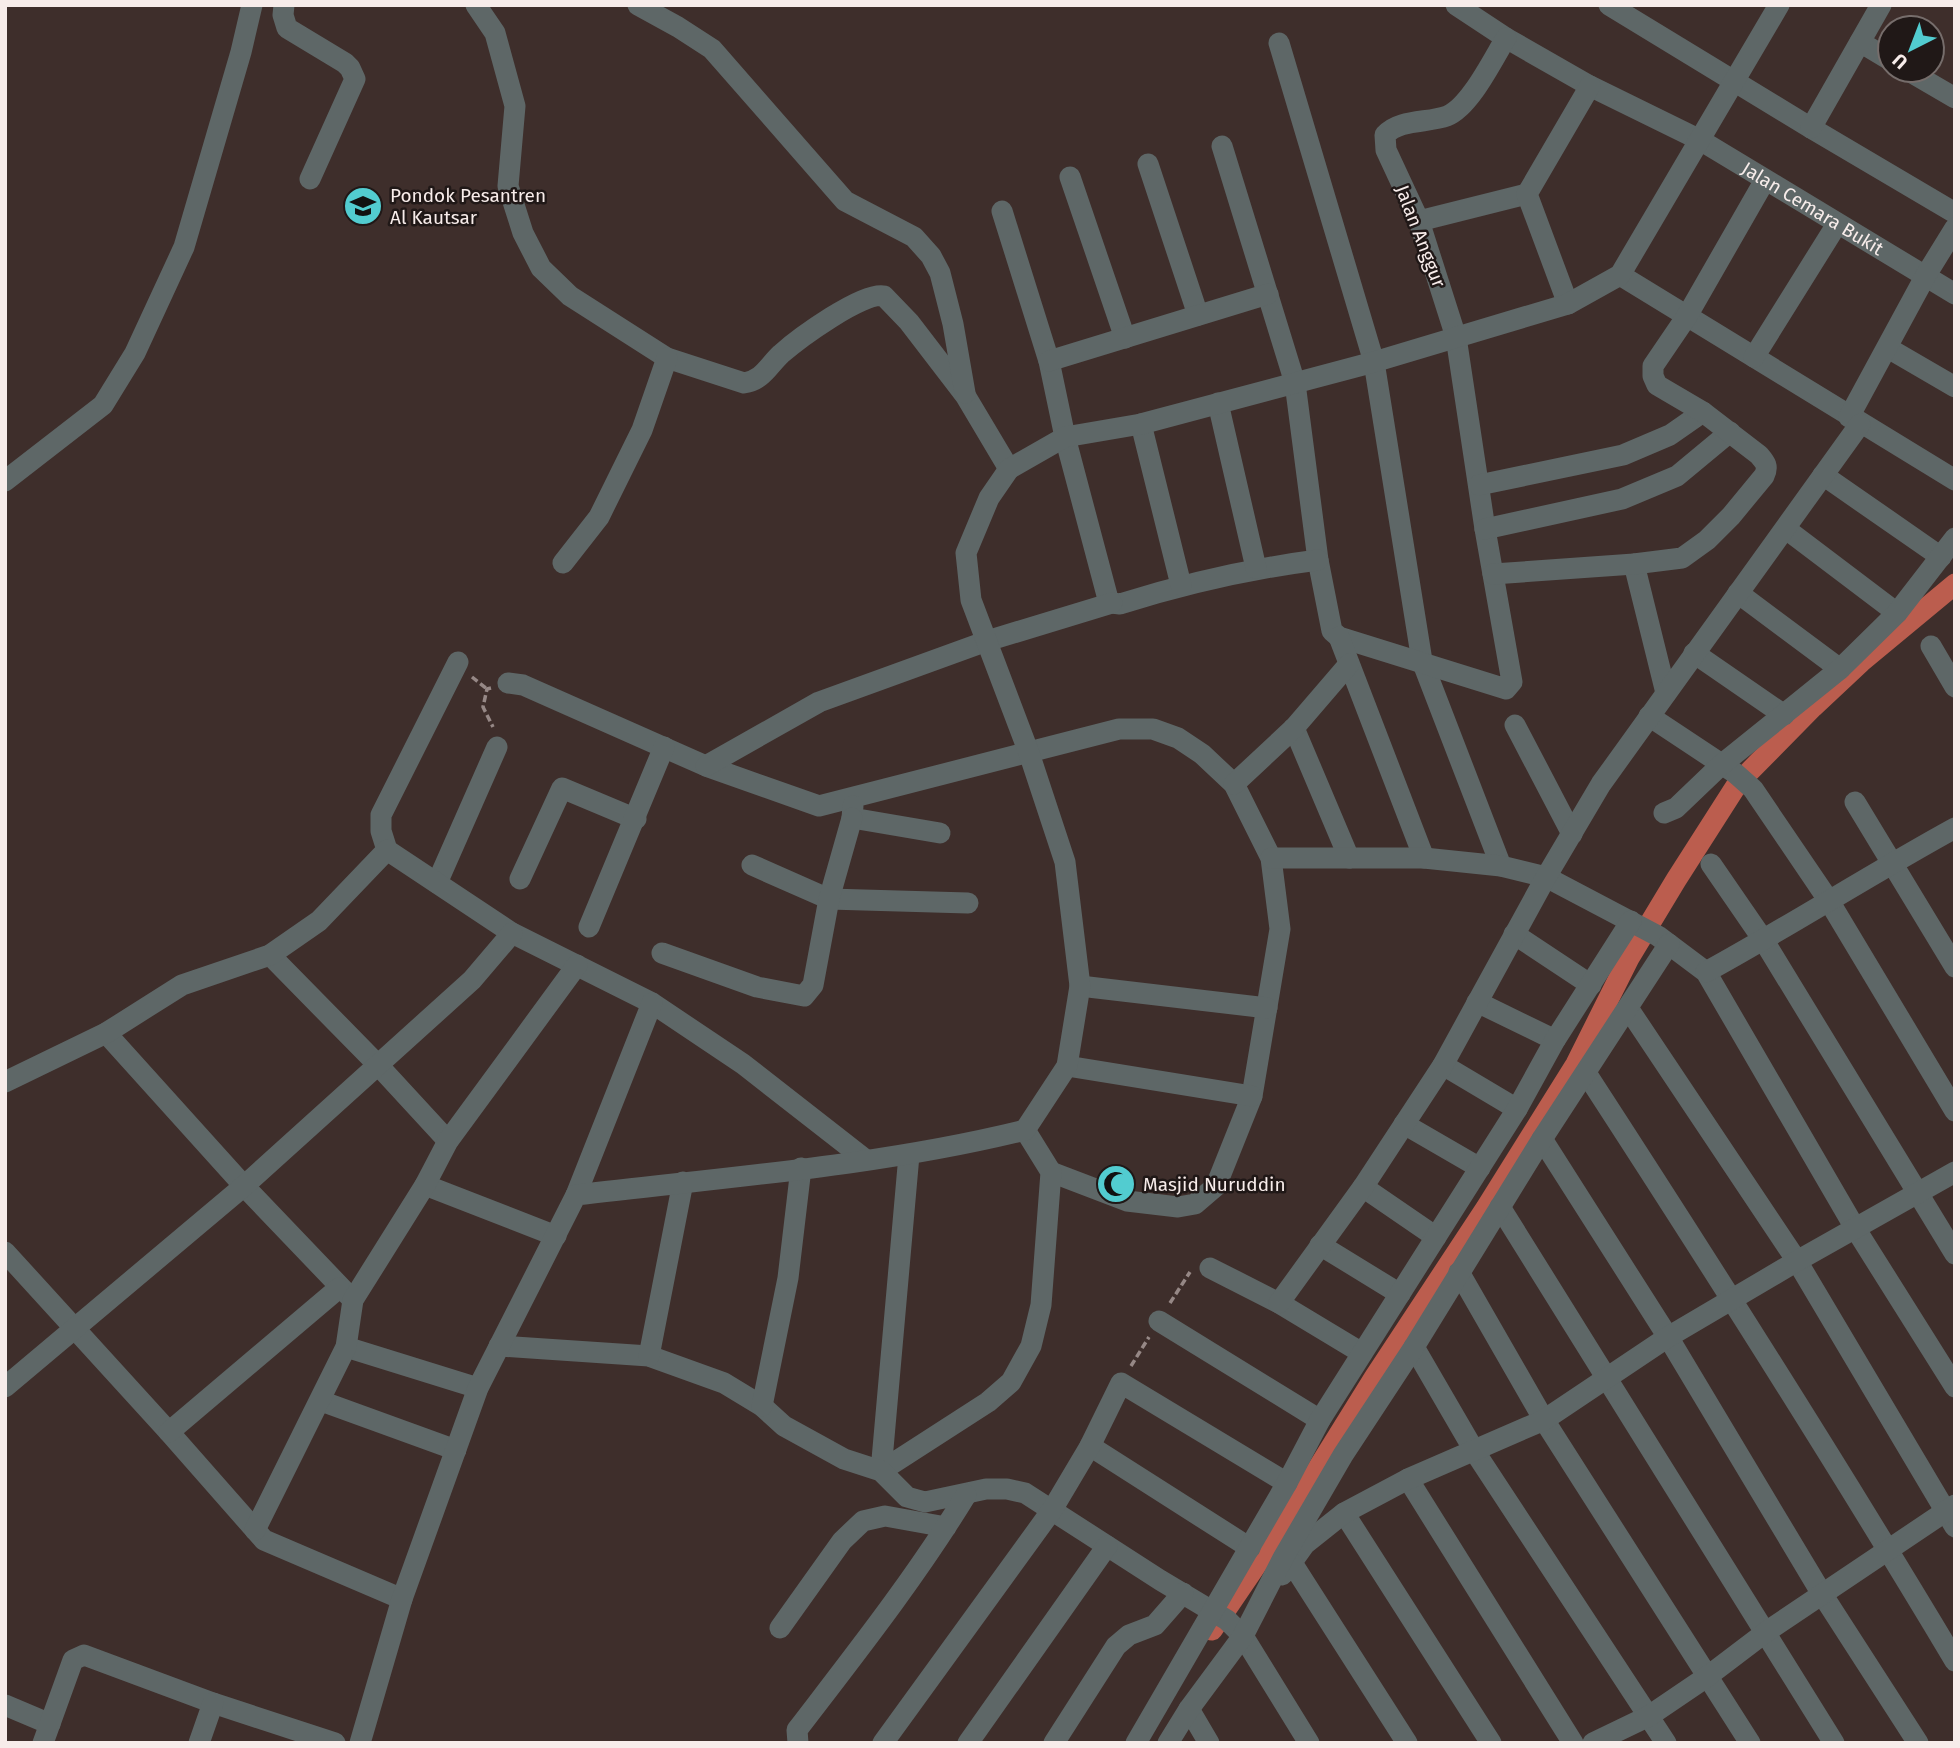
<svg xmlns="http://www.w3.org/2000/svg" width="1960" height="1748" font-family="'Fira Sans',sans-serif">
	<style>
		.lines { fill: none; stroke-linecap: round; stroke-linejoin: round }
		.canal { stroke: #bb5d4e; stroke-width: 21 }
		.path { stroke: #968886; stroke-width: 3.5; stroke-dasharray: 7 3.5; stroke-linecap: butt }
		.minor { stroke: #5e6767; stroke-width: 21 }
		.labels { text-anchor: middle; stroke-width: 5; stroke-linejoin: round; paint-order: stroke }
		.poi-label { font-size: 19px; fill: #f7ecea; stroke: #201817; text-anchor: start }
		.street-label { font-size: 19px; fill: #f7ecea; stroke: #201817 }
	</style>
	<rect width="100%" height="100%" fill="#3e2e2b"/>
	<g class="lines">
		<path class="canal" d="M1748,773L1813,707L1861,662L1955,584
			M1212,1630L1274,1539L1374,1378L1486,1208L1576,1064L1629,958L1676,880L1738,783"/>
		<path class="path" d="M472,677L487,689
			M491,688L487,689L483,707L493,727
			M1170,1303L1190,1272
			M1131,1366L1149,1337"/>
		<g class="minor">
			<path d="M284,5L283,15L287,28L345,63L350,68L355,79L310,179"/>
			<path d="M476,5L495,33L515,106L508,186L523,233L541,268L570,296L667,358L744,383C763,380 768,366 781,354C798,339 863,291 884,296L909,322L965,395L1009,469"/>
			<path d="M638,5L678,27L712,49L845,201L914,237L931,256L940,273L953,324L965,393"/>
			<path id="s1" d="M1456,5L1506,38L1590,86L1700,140L1955,294"/>
			<path d="M1609,5L1811,128L1955,213"/>
			<path d="M1860,42L1890,60"/>
			<path d="M1279,43L1374,362L1422,661L1501,866"/>
			<path d="M1907,70L1955,98"/>
			<path d="M1811,128L1881,5"/>
			<path d="M1222,146L1295,383L1318,560L1332,631L1339,637L1506,689L1512,682L1485,529L1456,337L1419,221L1386,150L1385,135C1399,119 1428,123 1447,116C1470,107 1493,59 1506,38"/>
			<path d="M1148,164L1198,315"/>
			<path d="M1070,177L1125,338"/>
			<path d="M1002,211L1049,361L1065,437L1108,599L1112,603L1120,604C1187,583 1248,569 1318,560"/>
			<path d="M1419,221L1527,194"/>
			<path d="M1620,275L1955,480"/>
			<path d="M1568,304L1527,194L1590,86"/>
			<path d="M1888,348L1955,387"/>
			<path d="M1754,357L1837,224"/>
			<path d="M1049,361L1268,294"/>
			<path d="M1218,403L1256,568"/>
			<path d="M1849,417L1926,275L1955,228"/>
			<path d="M1141,424L1181,585"/>
			<path d="M1823,475L1941,557"/>
			<path d="M5,481L103,405L135,353L184,247L241,52L252,5"/>
			<path d="M1479,485L1623,455L1670,435L1703,412"/>
			<path d="M1485,529L1622,499L1677,476L1730,432"/>
			<path d="M1786,529L1897,613"/>
			<path d="M563,563L599,517L642,430L667,358"/>
			<path d="M1634,564L1666,693"/>
			<path d="M1493,574L1634,564L1682,558L1707,540L1731,516L1764,476C1769,466 1765,462 1759,455L1703,412L1657,385L1653,376V366L1687,316L1765,180"/>
			<path d="M1738,593L1840,669"/>
			<path d="M1339,637L1424,858"/>
			<path d="M1931,646L1955,687"/>
			<path d="M1694,653L1784,715"/>
			<path d="M508,683L523,685L706,766L819,806L1119,729H1153L1178,738L1202,754L1234,784L1271,858L1280,929L1252,1096L1216,1186L1195,1204L1178,1207L1127,1201L1051,1172"/>
			<path d="M1649,716L1735,773L1753,789L1829,901L1955,1111"/>
			<path d="M1515,725L1572,834"/>
			<path d="M1294,728L1349,858"/>
			<path d="M706,766L819,702L987,641L1112,603"/>
			<path d="M1234,784L1294,728L1349,664"/>
			<path d="M1855,802L1955,967"/>
			<path d="M853,806L852,818L940,833"/>
			<path d="M1664,813L1676,808L1721,765L1840,669L1897,613L1955,538"/>
			<path d="M387,850L381,831V815L458,662"/>
			<path d="M1271,858H1424L1501,866L1546,877L1658,936L1706,972L1855,1228L1955,1387"/>
			<path d="M1711,864L1764,941L1955,1254"/>
			<path d="M752,865L829,899L968,903"/>
			<path d="M520,879L562,788L636,819"/>
			<path d="M437,883L497,747"/>
			<path d="M589,927L664,747"/>
			<path d="M1514,934L1591,985"/>
			<path d="M662,953L757,987L804,996L813,985L829,899L852,818"/>
			<path d="M270,955L378,1065L448,1141"/>
			<path d="M1706,972C1790,926 1871,874 1955,828"/>
			<path d="M1080,986L1267,1008"/>
			<path d="M1477,1002L1555,1040"/>
			<path d="M1628,1008L1797,1261L1955,1527"/>
			<path d="M106,1033L244,1186L353,1300"/>
			<path d="M1443,1065L1517,1109"/>
			<path d="M1067,1066L1252,1096"/>
			<path d="M1586,1073C1712,1267 1836,1462 1955,1661"/>
			<path d="M5,1082L106,1033L182,985L270,955L319,921L387,850L512,933L652,1003L743,1064L866,1160"/>
			<path d="M1404,1124L1480,1168"/>
			<path d="M1542,1139L1668,1337L1822,1594L1918,1743"/>
			<path d="M909,1155L881,1471L988,1402L1011,1382L1031,1346L1041,1305L1051,1172L1025,1130"/>
			<path d="M425,1185L556,1236"/>
			<path d="M1363,1187L1436,1237"/>
			<path d="M576,1195L652,1003"/>
			<path d="M1500,1207L1834,1743"/>
			<path d="M1320,1245L1400,1294"/>
			<path d="M5,1252L169,1432L264,1540L402,1599"/>
			<path d="M1210,1268L1279,1303L1362,1353"/>
			<path d="M1459,1272L1544,1420L1750,1743"/>
			<path d="M1279,1303L1363,1187L1443,1065L1546,877L1601,784L1860,424"/>
			<path d="M1159,1321L1320,1420"/>
			<path d="M499,1346L649,1356L724,1383L762,1406L784,1426L844,1459L881,1471L907,1497L925,1502L986,1489H1007L1025,1493L1160,1580L1227,1620L1243,1636L1309,1743"/>
			<path d="M346,1347L478,1388"/>
			<path d="M1414,1347L1475,1452L1666,1743"/>
			<path d="M649,1356L683,1182"/>
			<path d="M5,1387L244,1186L472,980L512,933"/>
			<path d="M321,1401L456,1450"/>
			<path d="M762,1406L788,1278L801,1168"/>
			<path d="M169,1432L339,1288"/>
			<path d="M1090,1446L1250,1548"/>
			<path d="M1408,1479L1573,1743"/>
			<path d="M1344,1513L1491,1743"/>
			<path d="M255,1530L346,1347L353,1300L425,1185L448,1141L577,965"/>
			<path d="M1295,1558L1305,1544L1344,1513L1408,1479L1544,1420L1668,1337L1797,1261L1955,1172"/>
			<path d="M1282,1575L1292,1563L1407,1743"/>
			<path d="M780,1628L842,1541L863,1521L885,1516L946,1527"/>
			<path d="M5,1705L50,1724"/>
			<path d="M1189,1709L1209,1743"/>
			<path d="M43,1743L73,1660L84,1655L213,1703L335,1743"/>
			<path d="M199,1743L213,1703"/>
			<path d="M360,1743L402,1599L478,1388L576,1195C726,1177 879,1166 1025,1130L1067,1066L1080,986L1065,862L1029,753L971,600L966,553L989,498L1009,469L1065,437L1141,424L1374,362L1568,304L1620,275L1779,5"/>
			<path d="M798,1743L797,1730C856,1653 916,1577 966,1495"/>
			<path d="M883,1743L1052,1510L1090,1446L1121,1383L1287,1483"/>
			<path d="M968,1743L1107,1546"/>
			<path d="M1054,1743L1116,1646L1129,1635L1155,1625L1183,1593"/>
			<path d="M1136,1743L1287,1483L1320,1420L1517,1109L1555,1040L1631,921"/>
			<path d="M1168,1743L1189,1709L1243,1636L1283,1558L1343,1455L1414,1347L1542,1139L1669,944"/>
			<path d="M1593,1743L1649,1716L1708,1676L1766,1632L1955,1505"/>
		</g>
	</g>
	<defs>
		<symbol id="university-disc" viewBox="-11 -11 22 22"><circle r="9.5" fill="#52ccd0" stroke="#201817"/><path d="M0-5L7-2L0 1L-7-2ZM-4 1L0 2.5L4 1V4Q0 6-4 4Z" fill="#111"/></symbol>
		<symbol id="mosque-disc" viewBox="-11 -11 22 22"><circle r="9.5" fill="#52ccd0" stroke="#201817"/><path d="M3.5-4.9A6 6 0 1 0 3.5 4.9A5 5 0 1 1 3.5-4.9Z" fill="#111"/></symbol>
	</defs>
	<g fill-rule="evenodd">
		<use href="#university-disc" x="341" y="184" width="44" height="44"/>
		<use href="#mosque-disc" x="1094" y="1162" width="44" height="44"/>
	</g>
	<g class="labels">
		<g class="poi-label">
			<text x="390" y="202">Pondok Pesantren<tspan x="390" dy="22">Al Kautsar</tspan></text>
			<text x="1143" y="1191">Masjid Nuruddin</text>
		</g>
		<g class="street-label">
			<text dy="7" stroke="none"><textPath href="#s1" startOffset="411">Jalan Cemara Bukit</textPath></text>
			<text transform="translate(1421 236) rotate(69)" y="7">Jalan Anggur</text>
		</g>
	</g>
	<rect width="1960" height="1748" fill="none" stroke="#f7ecea" stroke-width="14"/>
	<g transform="translate(1911 49) rotate(222)"><circle r="33" fill="#201817" stroke="#766d6b" stroke-width="2"/>
	<path d="M0-5L12 26L0 18L-12 26Z" fill="#52ccd0"/>
	<text y="-10" font-size="19" font-weight="bold" text-anchor="middle" fill="#f7ecea">U</text>
	</g>
</svg>
